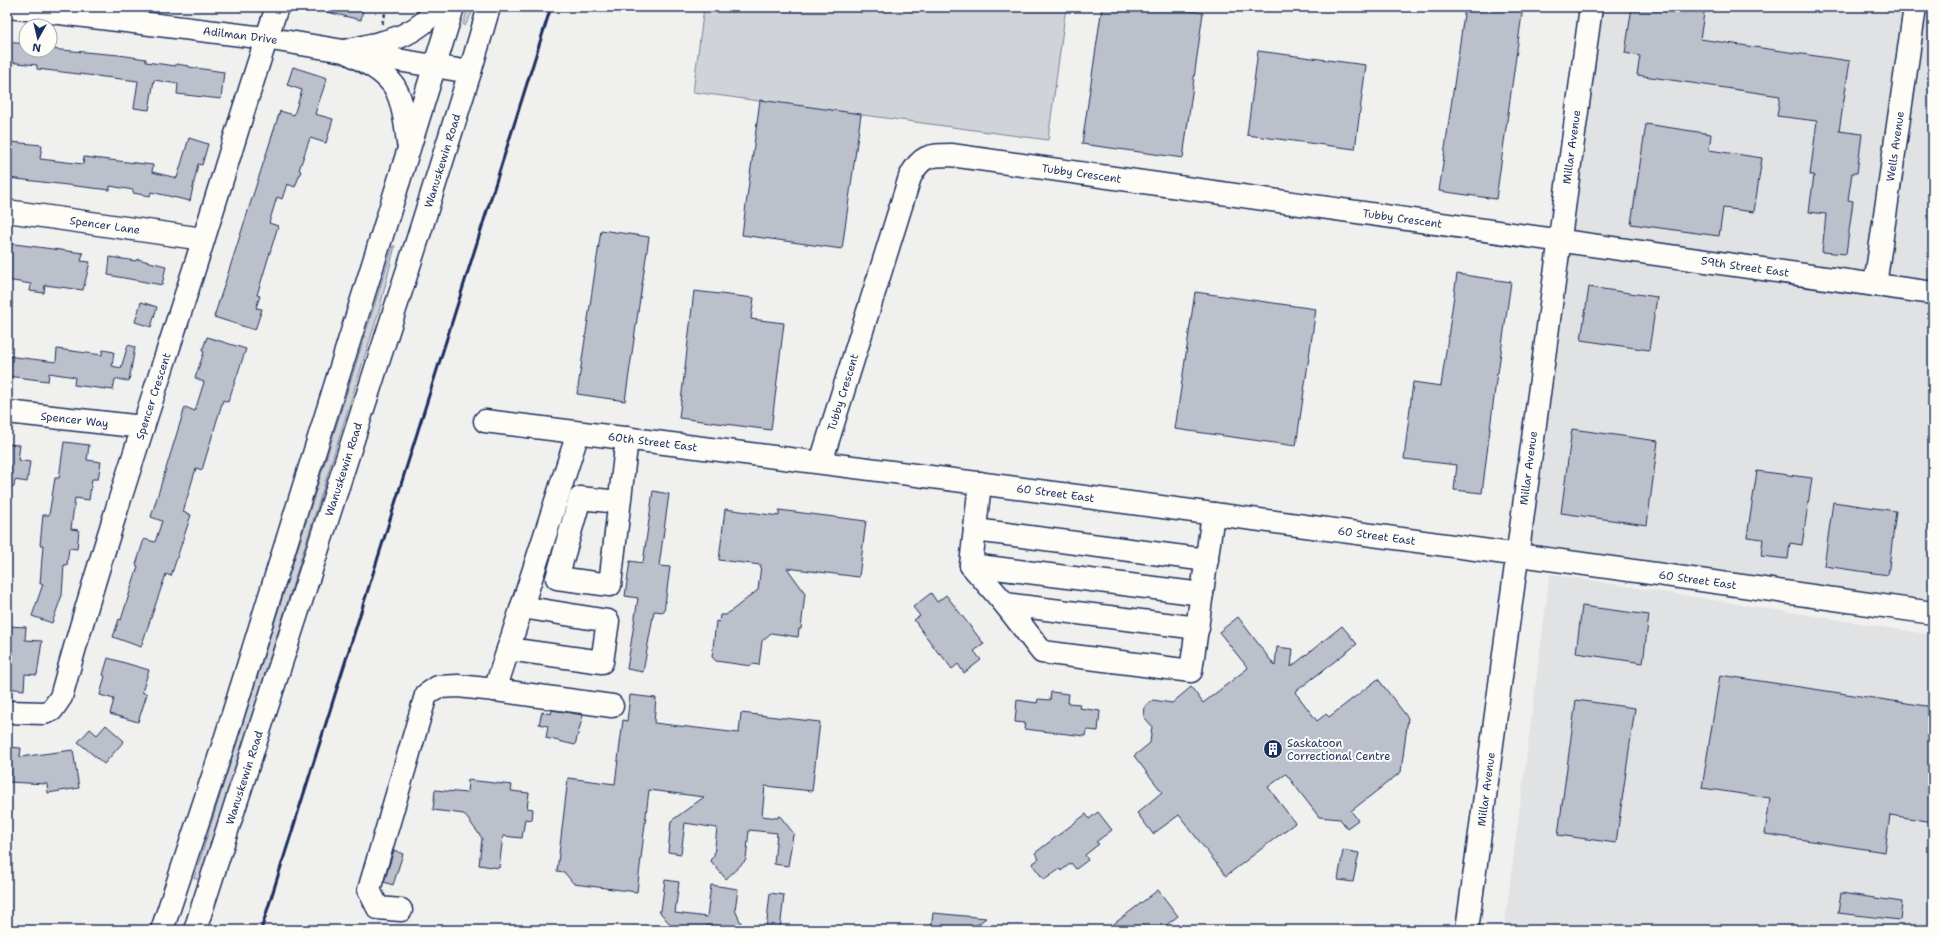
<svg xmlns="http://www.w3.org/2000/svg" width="1940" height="937" font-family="'Shantell Sans',sans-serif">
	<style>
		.built { fill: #e0e2e3 }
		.green { fill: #d0d3d8; stroke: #76819b }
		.building { fill: #bbc0ca; stroke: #1b2f5e }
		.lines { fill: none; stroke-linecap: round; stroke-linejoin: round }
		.minor-casing { stroke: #1b2f5e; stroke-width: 25 }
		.major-casing { stroke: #1b2f5e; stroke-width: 25 }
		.path { stroke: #1b2f5e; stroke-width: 2.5; stroke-dasharray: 4 3; stroke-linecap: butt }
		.minor { stroke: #fdfcf7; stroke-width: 22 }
		.major { stroke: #fdfcf7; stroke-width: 22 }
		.rail { stroke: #1b2f5e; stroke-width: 3 }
		.labels { text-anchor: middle; stroke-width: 4; stroke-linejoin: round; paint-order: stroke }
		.street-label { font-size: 11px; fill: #1b2f5e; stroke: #fdfcf7 }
		.poi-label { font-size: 11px; fill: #1b2f5e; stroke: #fdfcf7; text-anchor: start }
	</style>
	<rect width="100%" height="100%" fill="#f0f0ee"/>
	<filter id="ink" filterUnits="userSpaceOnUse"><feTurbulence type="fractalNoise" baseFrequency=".025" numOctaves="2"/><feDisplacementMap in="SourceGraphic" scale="8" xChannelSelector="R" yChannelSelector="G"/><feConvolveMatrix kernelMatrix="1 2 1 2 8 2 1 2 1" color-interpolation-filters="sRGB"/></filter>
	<g filter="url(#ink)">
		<path class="built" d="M1591,7H1933V613L1518,554Z
			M1550,574L1933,635V930H1504Z"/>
		<path class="green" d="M468,7H475L465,26L463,25Z
			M704,7H1066L1048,140L693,92Z
			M393,246H395L379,311L200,880L194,878Z"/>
		<path class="building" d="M328,7H363L361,20L327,12Z
			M1102,7H1161L1203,13L1183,158L1082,144Z
			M1465,7H1523L1496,199L1439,191Z
			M1632,7H1705L1700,39L1850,61L1839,131L1862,134L1857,173H1852L1848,200L1853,201L1846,254L1822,252L1826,214L1809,212L1814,175H1810L1817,121L1777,116L1780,96L1637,75L1640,56L1625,53Z
			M7,42L26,44V50L50,49L119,55L146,59V62L176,66V64L189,66V67L224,72L221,99L177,94L178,84L154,80L149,110L134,108L138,81L37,69V65L7,62Z
			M1258,51L1366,65L1355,149L1247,135Z
			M293,67L327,78L315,114L333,119L326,143L310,138L299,170L301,171L295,187L287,184L282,199L277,197L269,223L278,226L257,295L260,296L256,308L262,309L255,330L214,317L280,111L294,115L302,90L287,85Z
			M760,100L861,114L842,249L742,235Z
			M1646,124L1711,134L1709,150L1762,158L1754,212L1723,208L1719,236L1631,224Z
			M189,138L208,144L202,165L198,164L190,201L151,192L150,196L133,193V190L110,186V190L8,178L11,142L42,145L40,159L83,164L84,157L153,165L152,172L177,178Z
			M601,230L649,237L625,401L577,394Z
			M7,243L83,253L81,261L90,262L83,290L45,285L44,293L30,291L31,284L7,280Z
			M110,257L136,261L137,259L166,266L162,285L108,275Z
			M1457,274L1511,282L1498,373H1497L1482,493L1454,490L1457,465L1404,459L1413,382L1441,386Z
			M1589,287L1657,297L1649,350L1581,340Z
			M694,291L754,298L751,319L784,323L771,430L679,418Z
			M1195,292L1316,309L1296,446L1175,429Z
			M141,302L157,307L151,327L135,322Z
			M207,337L246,349L228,402L223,400L202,470L196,468L183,512L191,515L171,576L166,574L141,647L113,637L119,619L121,620L138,566L136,565L144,539L155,542L162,521L151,517L185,407L195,411L204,382L195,378L204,352L202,351Z
			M128,345L135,347L129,381L115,379L113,390L74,385L75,377L49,373L48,381L7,376V356L56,362L57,349L102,355L103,350L114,352L112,366L121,368Z
			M1572,429L1658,441L1647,525L1561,513Z
			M64,442L89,445L87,460L101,462L98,479H92L89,500L75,498L71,529L79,530L77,549L69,548L67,565H64L62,595L52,623L32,616L43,584H40L43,545H40L43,515H49L55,478H59Z
			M7,444L20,445L18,460L30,462L27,482L15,480L14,487H7Z
			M1757,471L1812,478L1802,545L1790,543L1788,559L1761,556L1763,539L1747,537Z
			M653,491L669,494L659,566L670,567L664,612L654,611L643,672L627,669L638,598L625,596L630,561L643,563Z
			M1833,502L1896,511L1888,575L1824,566Z
			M725,509L779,516V510L866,521L859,577L787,568L805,593L801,629H799L798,637L771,633L762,641L759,665L752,664L751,666L716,661L712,657L716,621L719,622L720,615H726L758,590L761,565L719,560Z
			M931,593L937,602L946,595L984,644L974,651L981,660L964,673L958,664L952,669L940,653L939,654L914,620L920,616L913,607Z
			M1582,606L1649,615L1643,663L1576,653Z
			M1238,617L1275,666L1277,647L1293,649L1291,667L1342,626L1357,644L1295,692L1317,721L1326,714L1329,717L1378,679L1408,718L1401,772L1351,811L1358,820L1347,828L1340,819L1319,817L1286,774L1268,787L1295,823L1226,876L1179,815L1153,834L1137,813L1162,792L1134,756L1150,743L1152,726L1144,717L1145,706L1153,700L1172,703L1191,687L1203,703L1248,668L1219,632Z
			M8,626L26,627L25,640L42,641L37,675L25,674L24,690L7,688Z
			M108,658L149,670L142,692L147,694L138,722L110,714L114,699L100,695L105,676L103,675Z
			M1720,675L1933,707V822L1890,815L1885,852L1765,834L1770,798L1702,788Z
			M1051,692L1069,694L1068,703L1080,704L1079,708L1100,711L1098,731L1089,730L1086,731L1085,736L1024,729L1025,723L1015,722L1017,700L1037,703L1038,699L1050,700Z
			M630,695L656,698L654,723L739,733L741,713L820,722L812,791L765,786L762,816L778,818L779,815L795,835H793L788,866L774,864L777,833L749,830L746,860L726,879L710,860L714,856L717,828L685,823L681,854L668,852L671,821L704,797L649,790L637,892L574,884L564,872L557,871L568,778L615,784L623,720L627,721Z
			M1576,700L1635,708L1616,843L1558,835Z
			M552,710L583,715L575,745L546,738L548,726L539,724L542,712L551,714Z
			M106,725L124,741L104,764L78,742L90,729L97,735Z
			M7,747L21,748L20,757L73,750L79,788L48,793L47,784L7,782Z
			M468,780L512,785L511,791L529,793L527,808L533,809L532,820L525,819L522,838L503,836L499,868L479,865L482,838L464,814L433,810L435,790L467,793Z
			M1098,812L1112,830L1096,842L1099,844L1085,855L1088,860L1076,869L1071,863L1061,871L1060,869L1044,880L1032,864L1039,859L1035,853L1086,814L1089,819Z
			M394,850L403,854L393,885L384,882Z
			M1343,850L1359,853L1353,882L1338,880Z
			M665,880L679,882L675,913L707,917L711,885L738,889L735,910L744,930L707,925L706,930L674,929L659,911H661Z
			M1158,890L1178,916L1160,930H1106Z
			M770,893L784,895L780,930H766Z
			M1841,893L1902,902L1900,920L1838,913Z
			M933,913L986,918L970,930H931Z"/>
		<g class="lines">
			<defs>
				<g id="minor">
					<path id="s1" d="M10,7L265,38L470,72"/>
					<path id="s2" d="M7,211L203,239"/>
					<path id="s3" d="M1875,285L1915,7"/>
					<path id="s4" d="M7,412L143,427"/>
					<path id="s5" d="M485,421C968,480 1451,544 1933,613"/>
					<path id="s6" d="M821,462L910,177C921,156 928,155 951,155L1933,293"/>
					<path d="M980,483L971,565L1005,604L1042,652L1191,671L1213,514"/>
					<path d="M619,502L580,498L557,578L610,585L627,438"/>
					<path d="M975,530L1207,560"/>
					<path d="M971,565L1202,594"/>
					<path d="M1005,604L1198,628"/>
					<path d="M508,649L602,662L608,621L522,607"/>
					<path d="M495,690L612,706"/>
					<path id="s7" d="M7,712L44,713L52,710L61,697C101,551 150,407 196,263C223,178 248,92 277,7"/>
					<path d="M401,910L378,908L369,890L426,695L438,687L458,686L495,690L578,433"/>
					<path id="s8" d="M1467,930C1509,622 1547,314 1591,7"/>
				</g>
				<g id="major">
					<path d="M345,51C361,60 379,68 391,82C403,95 406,126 408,143"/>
					<path d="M345,51C382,42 414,40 438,7"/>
					<path d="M162,930L225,740L453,7"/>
					<path id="s9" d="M195,930L418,238L470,72L489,7"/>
				</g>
			</defs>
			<use href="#minor" class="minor-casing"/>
			<use href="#major" class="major-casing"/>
			<path class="path" d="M382,24L387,7"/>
			<use href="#minor" class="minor"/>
			<use href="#major" class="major"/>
			<path class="rail" d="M261,930L551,7"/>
		</g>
	</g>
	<defs>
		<symbol id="building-disc" viewBox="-11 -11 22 22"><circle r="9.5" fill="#1b2f5e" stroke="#fdfcf7"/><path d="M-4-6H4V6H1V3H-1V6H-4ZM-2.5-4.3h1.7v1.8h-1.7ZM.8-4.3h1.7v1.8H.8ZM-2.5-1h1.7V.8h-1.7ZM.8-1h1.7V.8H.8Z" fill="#fff"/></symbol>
	</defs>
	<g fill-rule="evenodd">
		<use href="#building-disc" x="1262" y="738" width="22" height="22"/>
	</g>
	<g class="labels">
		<g class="street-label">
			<text dy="4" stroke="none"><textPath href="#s1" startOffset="232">Adilman Drive</textPath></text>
			<text dy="4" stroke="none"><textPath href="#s3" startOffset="140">Wells Avenue</textPath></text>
			<text dy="4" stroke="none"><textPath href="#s8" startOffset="790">Millar Avenue</textPath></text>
			<text dy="4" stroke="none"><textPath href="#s9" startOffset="808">Wanuskewin Road</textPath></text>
			<text dy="4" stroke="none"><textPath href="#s6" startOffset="481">Tubby Crescent</textPath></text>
			<text dy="4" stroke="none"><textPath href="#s6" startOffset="805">Tubby Crescent</textPath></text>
			<text dy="4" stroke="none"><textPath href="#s2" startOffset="99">Spencer Lane</textPath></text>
			<text dy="4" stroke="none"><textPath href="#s6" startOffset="1151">59th Street East</textPath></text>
			<text dy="4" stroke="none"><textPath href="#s6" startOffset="73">Tubby Crescent</textPath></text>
			<text dy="4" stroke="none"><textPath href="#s7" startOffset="376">Spencer Crescent</textPath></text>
			<text dy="4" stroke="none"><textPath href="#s4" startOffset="68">Spencer Way</textPath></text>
			<text dy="4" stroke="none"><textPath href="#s5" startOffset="169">60th Street East</textPath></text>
			<text dy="4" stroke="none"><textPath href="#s8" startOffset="466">Millar Avenue</textPath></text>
			<text dy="4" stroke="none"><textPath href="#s9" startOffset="484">Wanuskewin Road</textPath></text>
			<text dy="4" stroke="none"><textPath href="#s5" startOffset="575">60 Street East</textPath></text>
			<text dy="4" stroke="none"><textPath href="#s5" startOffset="899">60 Street East</textPath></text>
			<text dy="4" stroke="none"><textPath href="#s5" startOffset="1223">60 Street East</textPath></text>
			<text dy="4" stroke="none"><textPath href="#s9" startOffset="160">Wanuskewin Road</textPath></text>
			<text dy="4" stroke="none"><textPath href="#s8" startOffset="142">Millar Avenue</textPath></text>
		</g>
		<g class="poi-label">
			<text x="1287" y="747">Saskatoon<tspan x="1287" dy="13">Correctional Centre</tspan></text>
		</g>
	</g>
	<rect width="1940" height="937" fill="none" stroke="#fdfcf7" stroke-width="24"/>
	<rect x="12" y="12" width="1916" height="913" fill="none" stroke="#1b2f5e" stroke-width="1.5" filter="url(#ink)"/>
	<g transform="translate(38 38) rotate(188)"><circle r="19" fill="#fdfcf7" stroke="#a3aaba"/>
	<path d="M0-3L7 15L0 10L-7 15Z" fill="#1b2f5e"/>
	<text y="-6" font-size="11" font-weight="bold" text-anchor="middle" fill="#1b2f5e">N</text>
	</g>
</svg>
